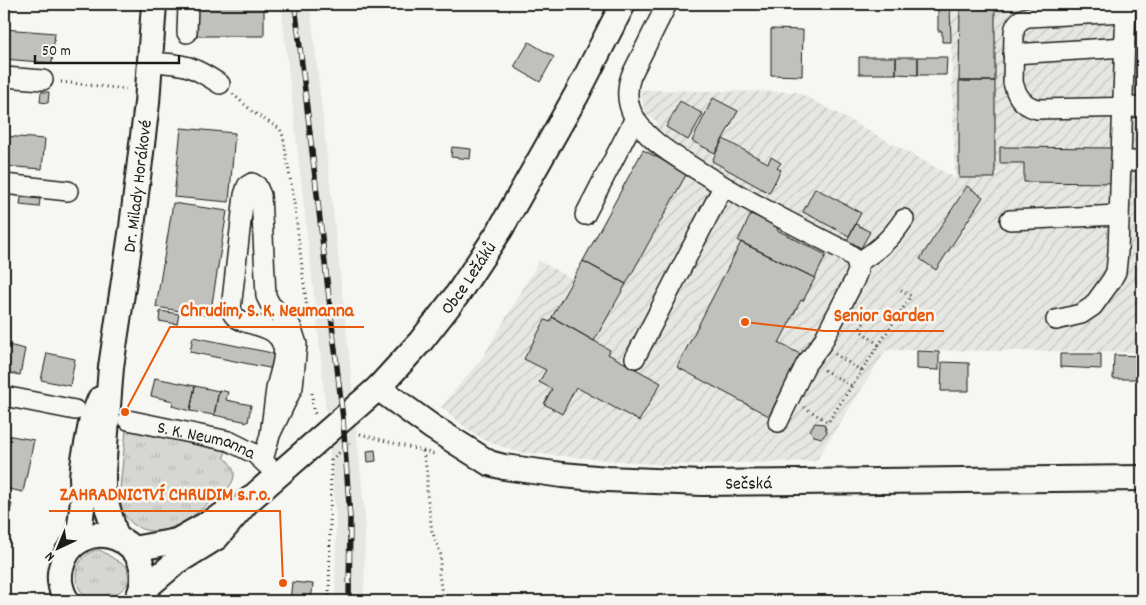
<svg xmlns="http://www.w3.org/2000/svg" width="1146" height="605" font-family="Dekko,sans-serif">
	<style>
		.built { fill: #e6e6e2 }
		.industrial { fill: url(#industrial-furrows) }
		.grass { fill: url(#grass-tufts); stroke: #797977 }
		.building { fill: #c0c0bd; stroke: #1c1c1c }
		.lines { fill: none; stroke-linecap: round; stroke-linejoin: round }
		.minor-casing { stroke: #1c1c1c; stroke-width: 22 }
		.major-casing { stroke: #1c1c1c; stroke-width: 28 }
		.path { stroke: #1c1c1c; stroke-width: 3; stroke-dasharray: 1 4; stroke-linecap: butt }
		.minor { stroke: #f6f6f2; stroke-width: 19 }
		.major { stroke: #f6f6f2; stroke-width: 24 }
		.rail-casing { stroke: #1c1c1c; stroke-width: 5.5 }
		.rail { stroke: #f6f6f2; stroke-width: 4; stroke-dasharray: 11; stroke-linecap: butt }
		.labels { text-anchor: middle; stroke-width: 5; stroke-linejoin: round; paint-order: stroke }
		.street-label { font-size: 18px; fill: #1c1c1c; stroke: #f6f6f2 }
		.leader { fill: none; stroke: #e8590c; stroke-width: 2 }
		.callout-dot { fill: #e8590c; stroke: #f6f6f2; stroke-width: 2 }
		.callout-label { font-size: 19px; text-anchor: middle; font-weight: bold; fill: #e8590c; stroke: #f6f6f2; stroke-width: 5; stroke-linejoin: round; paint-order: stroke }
	</style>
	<defs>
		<pattern id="industrial-furrows" width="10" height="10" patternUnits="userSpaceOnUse" patternTransform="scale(1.25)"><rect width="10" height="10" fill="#e6e6e2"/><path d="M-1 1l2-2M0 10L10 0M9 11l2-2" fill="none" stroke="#c5c5c1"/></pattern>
		<pattern id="grass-tufts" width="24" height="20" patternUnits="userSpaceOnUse" patternTransform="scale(1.25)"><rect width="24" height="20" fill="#d6d6d2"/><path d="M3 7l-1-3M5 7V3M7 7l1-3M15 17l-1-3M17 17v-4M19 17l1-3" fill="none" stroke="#b7b7b4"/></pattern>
	</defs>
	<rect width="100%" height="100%" fill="#f6f6f2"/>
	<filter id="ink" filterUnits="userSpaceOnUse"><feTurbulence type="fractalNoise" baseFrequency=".02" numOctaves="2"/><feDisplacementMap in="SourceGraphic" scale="10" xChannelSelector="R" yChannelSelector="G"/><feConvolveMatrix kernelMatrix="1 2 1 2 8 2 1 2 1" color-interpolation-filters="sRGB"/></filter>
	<g filter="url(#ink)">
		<path class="built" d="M281,4H310L347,336L365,517L364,601H335L336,518L319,339Z"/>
		<path class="industrial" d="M950,4H1142V352L886,350L816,461L664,465L517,452L486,441L470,431L441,407L483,357L539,261L572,279L658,122L645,114L640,90L798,92L955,178Z"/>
		<path class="grass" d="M126,430L226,451L224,457C230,463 237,471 233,480C230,490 216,498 208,504C188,520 159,543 133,524C124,517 121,509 119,498Z
			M95,550H100L127,567L129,579L128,584C122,589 113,599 106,601C75,605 63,564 95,550Z"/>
		<path class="building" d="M194,4H264V36H194Z
			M938,4H950L951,42H942V31H938Z
			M960,4H995V81H959Z
			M4,29L55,33L52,63L4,59Z
			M771,29L803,30L802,76L771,75Z
			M529,42L554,57L540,82L514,67Z
			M859,57H896V74H859Z
			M896,57H918V75L896,74Z
			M918,57H947L946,75H918Z
			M959,81H995V178H959Z
			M41,92H49L48,103L40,102Z
			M713,98L738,111L715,153L692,141Z
			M680,101L703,114L688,140L666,127Z
			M181,128L235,133L229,202L174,197Z
			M4,136L45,139L42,169L4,166Z
			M723,139L768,163L771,157L781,163L777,168L781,170L769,193L712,161Z
			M452,147L471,149L470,159L451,157Z
			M1000,147L1113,148V183L1024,182V163H1000Z
			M643,150L687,173L626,284L583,261Z
			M1138,182L1142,183V244H1137Z
			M967,186L983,197L936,270L920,259Z
			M815,188L861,213L849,236L803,212Z
			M21,197L40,199L39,207L20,205Z
			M173,203L227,211L210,316L156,307Z
			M751,214L778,227L777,230L826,255L815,278L738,241Z
			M856,224L870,232L861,248L847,240Z
			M741,242L815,278L803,301L801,300L779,343L800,354L769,416L677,367Z
			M1137,244H1142V282H1136Z
			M583,261L626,284L594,341L552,317Z
			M160,311L179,314L177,324L159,321Z
			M552,317L610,350L608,354L661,383L639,421L576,387L562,414L544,404L552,389L539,382L546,370L524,359L545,320L550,322Z
			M193,337L277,354L274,369L190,352Z
			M4,344L25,349L20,375L4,372Z
			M917,351L939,352V370L917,369Z
			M47,353L75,359L70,386L41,380Z
			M1060,354H1101V369L1060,367Z
			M1114,355L1142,356V379H1113Z
			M942,362L969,363V391H941Z
			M155,378L195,386L190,411L172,406L173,401L151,396Z
			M195,386L219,391L214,415L190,411Z
			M219,390L228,392L226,400L251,405L248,422L214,415Z
			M815,423L824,424L827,432L822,438L814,436L810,430Z
			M6,435L34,440L23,492L4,488V447Z
			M375,450L376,461L368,462L367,451Z
			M4,501L12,504L7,521L4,520Z
			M292,582L313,584L311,601H290Z"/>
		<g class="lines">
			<defs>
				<g id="minor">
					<path d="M667,4L631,76C626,90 627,104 634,117C648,141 672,154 694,168C743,199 794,225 845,251L855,258L857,263C877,251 891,239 904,219"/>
					<path d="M1126,12L1028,17C1020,19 1015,24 1014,32L1013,82C1016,95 1023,106 1037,109L1142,107"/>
					<path d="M187,33L188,4"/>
					<path d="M1013,54L1125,47"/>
					<path d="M151,62C185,64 191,65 220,84"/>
					<path d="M4,77L43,80"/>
					<path d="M1121,161H1142"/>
					<path d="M4,184L68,191"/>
					<path d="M585,215L635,118"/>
					<path d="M1010,220L1119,215"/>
					<path d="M1056,320L1081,314L1093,306L1111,281L1116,272L1118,252L1126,4"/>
					<path d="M635,358L723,187"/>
					<path d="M4,396L75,410"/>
					<path id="s1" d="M128,420L229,441L255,454L269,467"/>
					<path d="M778,422L806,364L822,343L854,281L858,271L857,263"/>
					<path d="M263,460L270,435L293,387L297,344L291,326L270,304L266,296L261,195L257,186L252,183L247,186L244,195L231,309C234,330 276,318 283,347C286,360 278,376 276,389C274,404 272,419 270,435"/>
				</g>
				<g id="major">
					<path id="s2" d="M378,388L432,427L489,463L504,467L562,475L607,479L702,483L1142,478"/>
					<path id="s3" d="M116,537L103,492V471L111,367L132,227L147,103L154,4"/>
					<path d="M78,542L83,500L82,477L84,459L92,419L100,399"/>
					<path d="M133,549L177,541L230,511"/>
					<path id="s4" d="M142,591L175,563L217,537L247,502L378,388L421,341L457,295L500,230L577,94L623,4"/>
					<path d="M67,601C61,592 58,579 61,568C76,507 167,538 137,600"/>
				</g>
			</defs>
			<use href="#minor" class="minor-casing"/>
			<use href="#major" class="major-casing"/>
			<path class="path" d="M61,82L126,89
				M233,94L254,113L280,129L283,136L294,201L308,317
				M858,310L868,316L861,328V331L879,345
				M835,354L862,371
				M824,370L852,386
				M312,393L313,409L316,416
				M804,407L828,422L911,296L901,290
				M360,434L434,454
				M423,451L427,472V494L432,531L441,555L439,574L443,601
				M331,460L350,443
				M329,601L331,459"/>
			<use href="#minor" class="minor"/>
			<use href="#major" class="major"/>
			<defs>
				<path id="rail" d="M295,4L343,419L350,518L349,601"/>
			</defs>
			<use href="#rail" class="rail-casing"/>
			<use href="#rail" class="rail"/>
		</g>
	</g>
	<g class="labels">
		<g class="street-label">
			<text dy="6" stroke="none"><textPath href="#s3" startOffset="355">Dr. Milady Horákové</textPath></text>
			<text dy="6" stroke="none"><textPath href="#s4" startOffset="455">Obce Ležáků</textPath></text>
			<text dy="6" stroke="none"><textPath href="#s1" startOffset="81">S. K. Neumanna</textPath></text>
			<text dy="6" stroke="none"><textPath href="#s2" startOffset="395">Sečská</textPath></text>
		</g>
	</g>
	<path class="leader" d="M125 412L170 327H364M745 322L824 331H944M283 583L280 511H49"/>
	<g class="callout-dot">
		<circle cx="125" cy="412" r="5"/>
		<circle cx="745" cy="322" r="5"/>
		<circle cx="283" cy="583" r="5"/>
	</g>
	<g class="callout-label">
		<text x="267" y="316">Chrudim, S. K. Neumanna</text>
		<text x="884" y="321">Senior Garden</text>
		<text x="165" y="500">ZAHRADNICTVÍ CHRUDIM s.r.o.</text>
	</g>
	<rect width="1146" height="605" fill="none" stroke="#f6f6f2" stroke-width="20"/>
	<rect x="10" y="10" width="1126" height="585" fill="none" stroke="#1c1c1c" stroke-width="2" filter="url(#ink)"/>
	<g transform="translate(58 548) rotate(224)" stroke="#f6f6f2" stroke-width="4" paint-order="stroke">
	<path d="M0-4L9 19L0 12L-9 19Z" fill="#1c1c1c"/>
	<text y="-8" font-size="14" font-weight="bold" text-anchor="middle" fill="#1c1c1c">N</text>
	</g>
	<path d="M35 55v8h144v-8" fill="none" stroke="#1c1c1c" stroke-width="2.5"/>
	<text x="42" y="55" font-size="15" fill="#1c1c1c" stroke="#f6f6f2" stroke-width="4" paint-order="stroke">50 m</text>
</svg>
